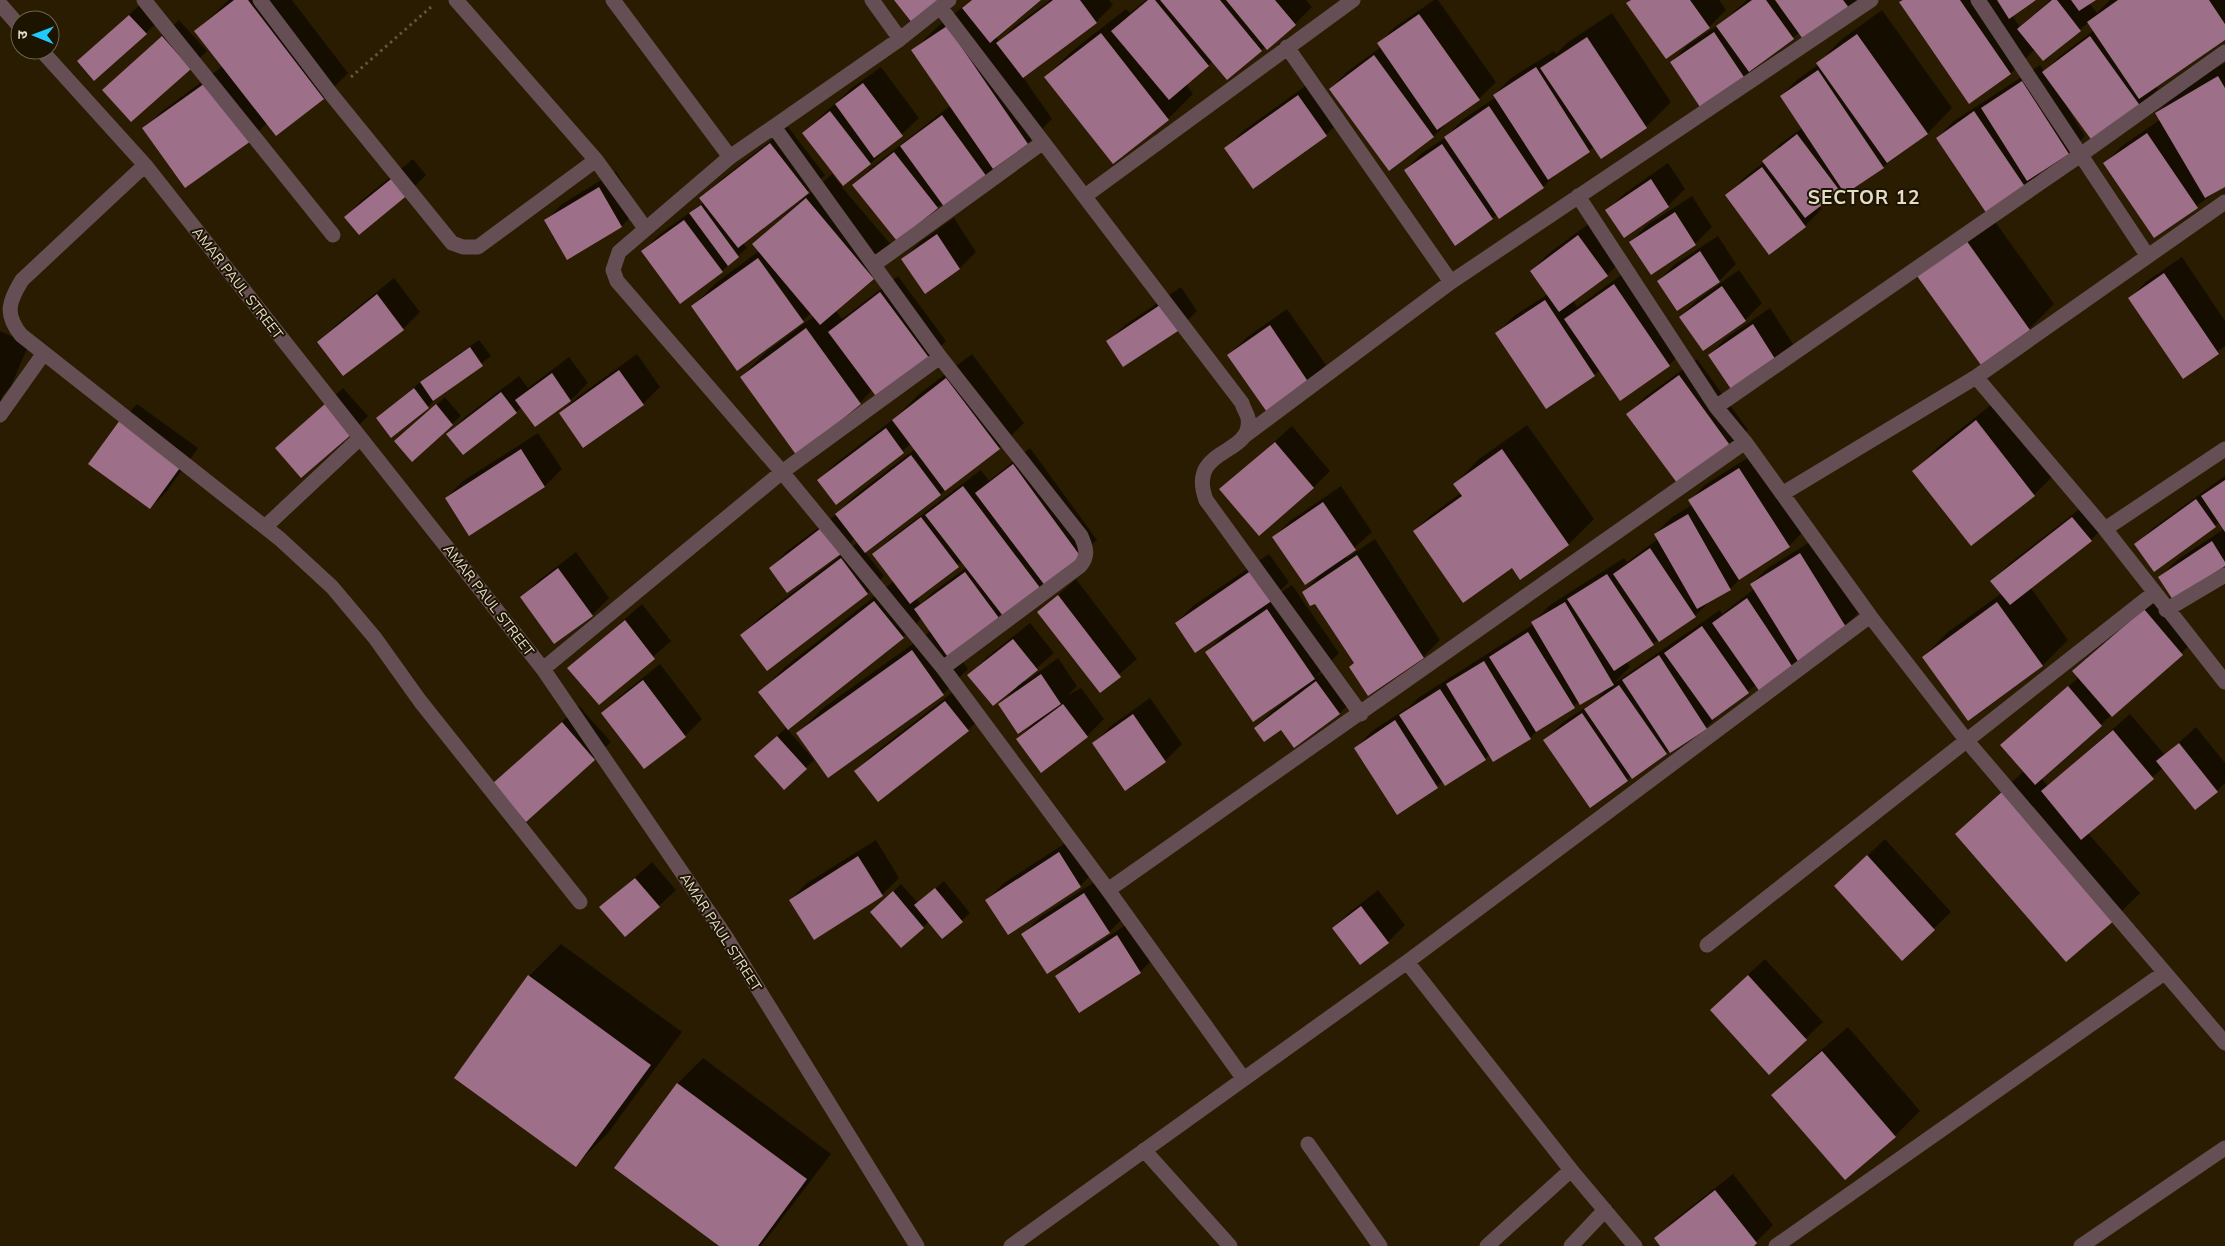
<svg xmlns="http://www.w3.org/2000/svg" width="2225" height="1246" font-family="Mulish,'Noto Sans Devanagari',sans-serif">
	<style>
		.shadow { fill: #0007; fill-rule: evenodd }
		.building { fill: #9e6f88 }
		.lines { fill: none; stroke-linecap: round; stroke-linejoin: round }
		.path { stroke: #63573f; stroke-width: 3; stroke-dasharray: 2.5 4; stroke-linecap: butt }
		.street { stroke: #654f54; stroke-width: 15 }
		.labels { text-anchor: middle; stroke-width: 4; stroke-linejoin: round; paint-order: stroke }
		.street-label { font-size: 14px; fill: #e5ddcc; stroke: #1d1400 }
		.district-label { font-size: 19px; font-weight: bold; letter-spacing: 1px; fill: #e5ddcc; stroke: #1d1400 }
	</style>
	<rect width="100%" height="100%" fill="#291c00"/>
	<path class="shadow" d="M145,0L163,17L146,33L79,61Z
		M229,0H292L348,73L323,98L276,134L267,123L250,140L144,129L161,112L223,66L196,31Z
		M972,0H1039L996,36L999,42L1015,26L1050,0H1109L1113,5L1096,22L1023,77L1052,119L1027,144L1000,163L986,176L937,207L854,185L871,168L951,105L913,51L938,26Z
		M1146,0H1306L1312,7L1295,24L1261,50L1213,61L1186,84L1193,94L1168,119L1046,77L1071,52L1126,9L1130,13Z
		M1434,0H1438L1496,82L1479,99L1449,121L1433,137L1330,89L1347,72L1381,47L1378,44L1395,27Z
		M1631,0H1719L1726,10L1709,27Z
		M1747,0H1857L1849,8L1800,32L1762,62L1745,79L1671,62L1688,45L1720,24Z
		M1903,0H2034L2012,15L2020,27L2050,0H2093L2089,3L2097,13L2110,0H2225V39L2156,86L2158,89L2141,106L2069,110L2085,136L2068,153L2043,170L2025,187L1937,138L1954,121L2040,65L2044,72L2060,56L2094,30L2089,22L2043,60L2035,49L2010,74Z
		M1882,10L1952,108L1928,133L1883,167L1842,187L1819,205L1822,209L1805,226L1727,195L1744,178L1764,162L1780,144L1802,128L1781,96L1798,79L1818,65L1817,64L1842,39Z
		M1612,13L1671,102L1646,127L1594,147L1558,172L1543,187L1492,218L1405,170L1422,153L1445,138L1462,120L1496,97L1494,95L1511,78L1554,51L1556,54L1567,43Z
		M179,20L207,51L190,68L104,90Z
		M2225,63V185L2154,237L2105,163L2122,146L2161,119L2157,113L2182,88Z
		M881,67L919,118L870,164L841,186L898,253L835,310L842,319L898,276L946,341L929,358L873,389L860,403L741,377L766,352L814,316L811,313L803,321L692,307L717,282L759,251L754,244L806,196L805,194L742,242L747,248L722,271L643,251L660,234L704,202L701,198L718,182L788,127L825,175L807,192L809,194L832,174L840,184L841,182L803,133L853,87Z
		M1315,79L1343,118L1326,135L1226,148L1243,131Z
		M413,159L426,175L409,192L345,217L362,200Z
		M1668,163L1685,189L1668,206L1624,236L1607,210L1624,194Z
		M616,171L638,209L622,226L546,221L562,204Z
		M1692,196L1712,227L1695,244L1630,242L1647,225Z
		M1991,216L2054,304L2029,329L1982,363L1943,252Z
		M954,218L976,252L960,268L903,259L920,242Z
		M1595,219L1624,259L1607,275L1573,300L1577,307L1631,268L1686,348L1669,365L1600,370L1594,375L1497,333L1514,316L1548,294L1531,271L1548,254Z
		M1718,236L1736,264L1719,281H1658L1675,264Z
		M2182,257L2225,321V346L2184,377L2130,298L2147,281Z
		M1739,270L1762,303L1745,320L1704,349L1680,317L1697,300Z
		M394,278L420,312L403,329L319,342L336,325Z
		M1181,287L1197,311L1180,328L1108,341L1125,325Z
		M1770,308L1793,344L1777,361L1709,355L1726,338Z
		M1287,309L1326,365L1309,382L1229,355L1246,338Z
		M0,331L29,344L11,386L3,395L0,402Z
		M479,340L491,356L436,398L428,407L391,436L377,418L430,374Z
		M637,354L660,387L643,404L584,446L561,413L576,398Z
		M972,354L1024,423L999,448L865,552L884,576L867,593L742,635L759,618L858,542L855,538L844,550L771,568L787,551L837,514L853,497L915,449L911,444L836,503L819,480L836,463L895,418L918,395Z
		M569,357L588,383L573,398L535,425L522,407L516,412L448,434L465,417L519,376L528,388Z
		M1697,359L1748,430L1731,447L1628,414L1645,397Z
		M343,388L368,416L351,433L276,448Z
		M2002,396L2059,470L2034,495L1914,471L1939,446Z
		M445,397L461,416L412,460L404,433Z
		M137,404L198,448L167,491L150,508L121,421Z
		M1527,425L1594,519L1569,544L1521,579L1512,566L1414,531L1431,515L1461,493L1455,484L1479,459Z
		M1292,426L1330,471L1314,487L1221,490Z
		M538,433L562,469L545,486L470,535L446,498L463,481Z
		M1030,448L1097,540L1046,585L1003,613L954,649L968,669L943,694L798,733L823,708L931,631L922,618L903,637L787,729L814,760L784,788L764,748L787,727L760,692L785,667L894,581L874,554L891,538L981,470L989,481ZM962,561L967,567L933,592L921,604L916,598Z
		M1757,452L1806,529L1789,546L1745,574L1730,589L1711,600L1695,616L1626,661L1630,667L1613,684L1720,610L1722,614L1754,589L1751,584L1768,568L1818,537L1862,609L1845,626L1791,665L1756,685L1723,710L1706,728L1669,750L1590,806L1545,740L1562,723L1595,701L1607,688L1580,701L1539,729L1530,738L1494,760L1490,754L1485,759L1443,781L1398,813L1356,748L1372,731L1409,707L1418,698L1534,624L1533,622L1550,605L1624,558L1627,562L1658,539L1655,534L1672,517L1692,505L1689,501L1706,484Z
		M2225,476V565L2160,577L2177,560L2224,529L2220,522L2154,571L2136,545L2153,528Z
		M1341,486L1372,532L1345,556L1347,558L1375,539L1440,640L1423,657L1355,663L1316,602L1303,592L1321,574L1273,538L1290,521Z
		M2090,501L2108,523L2091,540L2030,587L2068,640L2043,665L1969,719L1923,657L1948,632L2002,593L1992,581L2009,564Z
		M576,552L609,598L592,615L554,642L521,598L538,581Z
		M1269,554L1289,582L1275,596L1292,585L1339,653L1315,677L1333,665L1357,696L1340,713L1295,747L1281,728H1255L1272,711L1298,692L1297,690L1206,652L1229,630L1176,623L1193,606Z
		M1076,579L1137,659L1100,691L1039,612Z
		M2162,593L2199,637L2041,778L2048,786L2130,714L2165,755L2196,727L2225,763V783L2217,791L2163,768L2088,833L2140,893L2115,918L1956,834L2024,771L2002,745L2079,677L2074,671L2091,654Z
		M642,604L671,641L599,704L569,668Z
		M1030,623L1054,653L1023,680L1025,682L1058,658L1077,686L1068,695L1081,688L1104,719L1087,736L1018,739L1034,723L1000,704L1016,688L969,675L986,658Z
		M660,664L702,719L685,736L644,767L603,713L620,696Z
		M962,685L985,714L968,730L856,771L873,754Z
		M1150,698L1182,744L1165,761L1126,789L1094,743L1111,726Z
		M579,706L611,742L526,820L494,784Z
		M1076,836L1097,869L1080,886L987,900L1004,883Z
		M1885,839L1951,912L1902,959L1853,869Z
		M876,840L899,878L882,895L790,900L807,883Z
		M652,862L676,890L659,906L601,908Z
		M1102,877L1126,915L1109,932L1023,934L1040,917Z
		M944,881L970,913L942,938L929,921L923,927L880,904L901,884L918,903Z
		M1378,890L1405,925L1388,942L1333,928L1350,912Z
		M1135,919L1157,955L1140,972L1057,976L1074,959Z
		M561,944L682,1032L608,1133L576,1165L529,976Z
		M1765,959L1823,1022L1769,1073L1728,993Z
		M1848,1027L1920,1111L1895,1136L1773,1095L1798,1070Z
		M703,1058L831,1154L761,1246H721L616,1168L678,1083Z
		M1733,1174L1773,1225L1752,1246H1662L1656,1238L1673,1221Z"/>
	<path class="building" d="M234,0H248L324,99L276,136L194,31Z
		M894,0H944L913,24Z
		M972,0H1041L990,43L962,8Z
		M1053,0H1080L1097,23L1023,78L996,43Z
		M1148,0H1155L1209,66L1169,100L1111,31Z
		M1160,0H1220L1262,51L1227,80Z
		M1226,0H1275L1296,25L1267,50Z
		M1631,0H1690L1710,28L1666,59L1626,3Z
		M1752,0H1766L1794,39L1749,72L1716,26Z
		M1775,0H1843L1850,9L1805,42Z
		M1903,0H1960L2011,74L1969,104L1899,2Z
		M1997,0H2036L2009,19Z
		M2052,0H2057L2081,31L2043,61L2017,29Z
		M2071,0H2096L2079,11Z
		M2118,0H2209L2225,24V40L2139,99L2087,22Z
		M1419,14L1480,100L1437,130L1377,43Z
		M129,15L147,34L94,81L77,61Z
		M947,26L1028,144L993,169L911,50Z
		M1714,32L1746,80L1702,110L1670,62Z
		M1101,33L1169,120L1113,164L1044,77Z
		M1857,34L1928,134L1887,163L1816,63Z
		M162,36L191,69L131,122L102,90Z
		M2090,36L2141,107L2093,142L2042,72Z
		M1587,37L1647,128L1601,159L1540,68Z
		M1374,55L1434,137L1389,171L1329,89Z
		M1536,67L1590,152L1548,180L1493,95Z
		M1818,70L1884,168L1845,194L1780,96Z
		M2218,76L2225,88V187L2205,198L2155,113Z
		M208,81L251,141L185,188L142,128Z
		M2022,81L2069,154L2027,181L1981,108Z
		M863,83L903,136L874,158L835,104Z
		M1298,95L1327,136L1253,189L1224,148Z
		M1489,106L1544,188L1499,219L1444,137Z
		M830,111L871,164L843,186L802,133Z
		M1974,111L2026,188L1987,214L1936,138Z
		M942,115L987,177L945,208L900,146Z
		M2147,133L2198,208L2154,238L2103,163Z
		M1797,134L1840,191L1805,218L1762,161Z
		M770,143L809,193L738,248L699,198Z
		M1442,144L1493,219L1455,246L1404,170Z
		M894,152L938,208L897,241L852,185Z
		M1762,167L1806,227L1769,255L1725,195Z
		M396,175L410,193L359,235L344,217Z
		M1651,179L1669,207L1624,238L1605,210Z
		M599,187L622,227L567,260L544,220Z
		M806,198L874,279L820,325L752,244Z
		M701,205L739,257L728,266L689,213Z
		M1675,212L1696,245L1651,275L1629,242Z
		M684,220L723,272L680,304L641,251Z
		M937,234L960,269L925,294L901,259Z
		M1578,235L1608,276L1559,312L1530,271Z
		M1966,240L2030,330L1981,365L1917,276Z
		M1700,251L1720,282L1677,311L1657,281Z
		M758,258L804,322L737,371L691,306Z
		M2164,273L2219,354L2183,379L2128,298Z
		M1614,284L1670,366L1620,401L1564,319Z
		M1722,286L1746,321L1703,351L1679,317Z
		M880,292L930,359L878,399L828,332Z
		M377,294L404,330L343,376L317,342Z
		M1545,300L1595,376L1546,409L1495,333Z
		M1163,303L1181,329L1123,367L1106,341Z
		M1753,324L1777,362L1733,392L1708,355Z
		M1270,325L1309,383L1269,415L1227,355Z
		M806,328L861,404L797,456L740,377Z
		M470,347L483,366L433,401L420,382Z
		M619,370L644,405L583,448L559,413Z
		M552,373L571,401L535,427L515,400Z
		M1679,375L1732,448L1680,487L1626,414Z
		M946,378L1000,449L945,491L892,420Z
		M414,388L429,408L391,438L376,418Z
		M501,392L517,413L463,455L446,434Z
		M326,403L352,434L301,478L275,448Z
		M436,404L453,425L412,462L394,441Z
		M120,420L182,465L150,509L88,464Z
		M1976,420L2035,496L1971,546L1912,471Z
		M886,428L904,453L836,505L817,480Z
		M1275,442L1314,488L1259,536L1219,489Z
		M521,449L545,487L469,536L445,498Z
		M1502,449L1569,545L1520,580L1512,568L1463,603L1413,531L1462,496L1453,484Z
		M911,455L941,495L865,553L835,514Z
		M1013,464L1081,557L1046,587L975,493Z
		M1739,468L1790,547L1739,580L1688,500Z
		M2225,480V532L2201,496Z
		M963,486L1041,589L1003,616L925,515Z
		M2196,499L2216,527L2154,572L2134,544Z
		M1323,502L1356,550L1305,585L1272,537Z
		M1688,514L1731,590L1697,609L1654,534Z
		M921,517L959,567L910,604L872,554Z
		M2072,517L2092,541L2010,605L1990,581Z
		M825,525L845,551L787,593L769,568Z
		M2212,541L2225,562V566L2173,600L2158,577Z
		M1650,548L1696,617L1659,642L1613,574Z
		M1800,553L1846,627L1799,663L1750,584Z
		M1357,555L1424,658L1368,696L1349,667L1354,663L1327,622L1315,604L1310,606L1302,592Z
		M841,558L868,594L767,671L740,635Z
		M558,568L593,616L554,644L520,597Z
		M1252,570L1273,600L1195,653L1175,623Z
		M965,572L999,618L947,656L914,609Z
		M1607,574L1654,645L1614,671L1567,599Z
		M1058,595L1121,677L1100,693L1037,612Z
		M1747,598L1792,666L1760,692L1712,623Z
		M874,601L904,638L788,730L758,692Z
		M1565,602L1614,685L1580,705L1531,622Z
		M1997,602L2043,666L1968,721L1922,657Z
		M1267,609L1315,679L1253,722L1205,652Z
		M2144,609L2183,655L2112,717L2072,671Z
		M625,620L655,659L599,705L567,668Z
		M1702,626L1749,693L1712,720L1664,653Z
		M1528,632L1575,708L1536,732L1489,657Z
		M1013,639L1038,670L993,706L967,675Z
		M912,650L944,695L828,778L796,733Z
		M1659,655L1707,729L1670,753L1622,680Z
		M1484,661L1531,739L1493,762L1446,684Z
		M1041,674L1061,704L1018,734L998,704Z
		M643,680L686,737L644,769L601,713Z
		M1316,681L1340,714L1294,748L1281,730L1264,742L1254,728Z
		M1619,685L1667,754L1632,779L1584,709Z
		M2068,686L2102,726L2035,785L2000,745Z
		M1440,689L1486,760L1445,786L1399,715Z
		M945,701L969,731L878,802L854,771Z
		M1063,704L1088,737L1041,773L1016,739Z
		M1582,713L1628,781L1590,808L1543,740Z
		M1133,714L1166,762L1125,791L1092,743Z
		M1395,720L1438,788L1397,815L1354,748Z
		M562,722L595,760L526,822L492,784Z
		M2113,730L2154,779L2081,840L2041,791Z
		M777,736L807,769L784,790L754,756Z
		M2179,743L2218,792L2195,810L2156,761Z
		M2004,790L2116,919L2066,962L1955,834Z
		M1059,852L1081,887L1008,935L985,900Z
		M1867,855L1935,930L1902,961L1834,886Z
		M858,856L883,896L814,940L789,900Z
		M635,878L660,907L625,937L599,907Z
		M935,888L963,922L942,939L914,905Z
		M893,891L924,928L901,948L870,912Z
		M1084,893L1110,933L1047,974L1021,934Z
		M1361,906L1389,943L1360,965L1332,928Z
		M1117,935L1141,973L1079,1013L1055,976Z
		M528,975L651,1065L576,1167L454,1078Z
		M1748,975L1807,1040L1769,1075L1710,1010Z
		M1822,1051L1896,1137L1845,1180L1771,1095Z
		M677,1083L807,1179L758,1246H719L614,1168Z
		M1715,1190L1757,1243L1754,1246H1660L1654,1238Z"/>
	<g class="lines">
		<path class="path" d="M351,77L431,7"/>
		<path class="street" d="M144,0L333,235
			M260,0L331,94L452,243L463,247H478L596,160
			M456,0L596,160L645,228
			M613,0L730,157
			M872,0L900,39
			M949,0L900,39L730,157L619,252L613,270L617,281L782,472L943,668L1108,890L1243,1078
			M1978,0L2147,255
			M0,4L20,27
			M940,7L1242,403C1243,408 1247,413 1248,418C1254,457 1186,446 1206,500L1361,714
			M1287,47L1451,282
			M41,50L145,165L543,669L726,937L917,1246
			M774,127L940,357L1081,536C1086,547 1089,556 1080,566L943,668
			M145,165L22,280C9,301 4,314 21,335L280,539L332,587L375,638L420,701L580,902
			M1085,196L1353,0
			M1578,196L1716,407L1745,442L1870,616L1967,741L2225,1043
			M875,264L1042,143
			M1976,377L2105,529L2225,682
			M1716,407L2079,156L2225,52
			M0,415L44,353
			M1243,437L1451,282L1871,0
			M1782,494L1976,377L2225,202
			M265,527L360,438
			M2105,529L2225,449
			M2166,610L2225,575
			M543,669L782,472L940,357
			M1108,890L1745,442
			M1707,945L2154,593
			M1407,962L1571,1170L1635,1246
			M1308,1144L1380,1246
			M1144,1150L1230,1246
			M1011,1246L1407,962L1870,616
			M1487,1246L1571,1170
			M1571,1246L1605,1210
			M1776,1246L2164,973
			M2081,1246L2225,1148"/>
	</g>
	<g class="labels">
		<g class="street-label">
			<text transform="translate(238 283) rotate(52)" y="5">AMAR PAUL STREET</text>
			<text transform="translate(489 600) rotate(52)" y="5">AMAR PAUL STREET</text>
			<text transform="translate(721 932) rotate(57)" y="5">AMAR PAUL STREET</text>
		</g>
		<g class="district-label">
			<text x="1864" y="204">SECTOR 12</text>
		</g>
	</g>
	<g transform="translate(35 35) rotate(271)"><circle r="24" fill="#1d1400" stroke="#6d6452"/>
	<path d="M0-4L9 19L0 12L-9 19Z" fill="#21c9fd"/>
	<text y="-8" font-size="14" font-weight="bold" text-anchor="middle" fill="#e5ddcc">उ</text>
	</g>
</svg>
